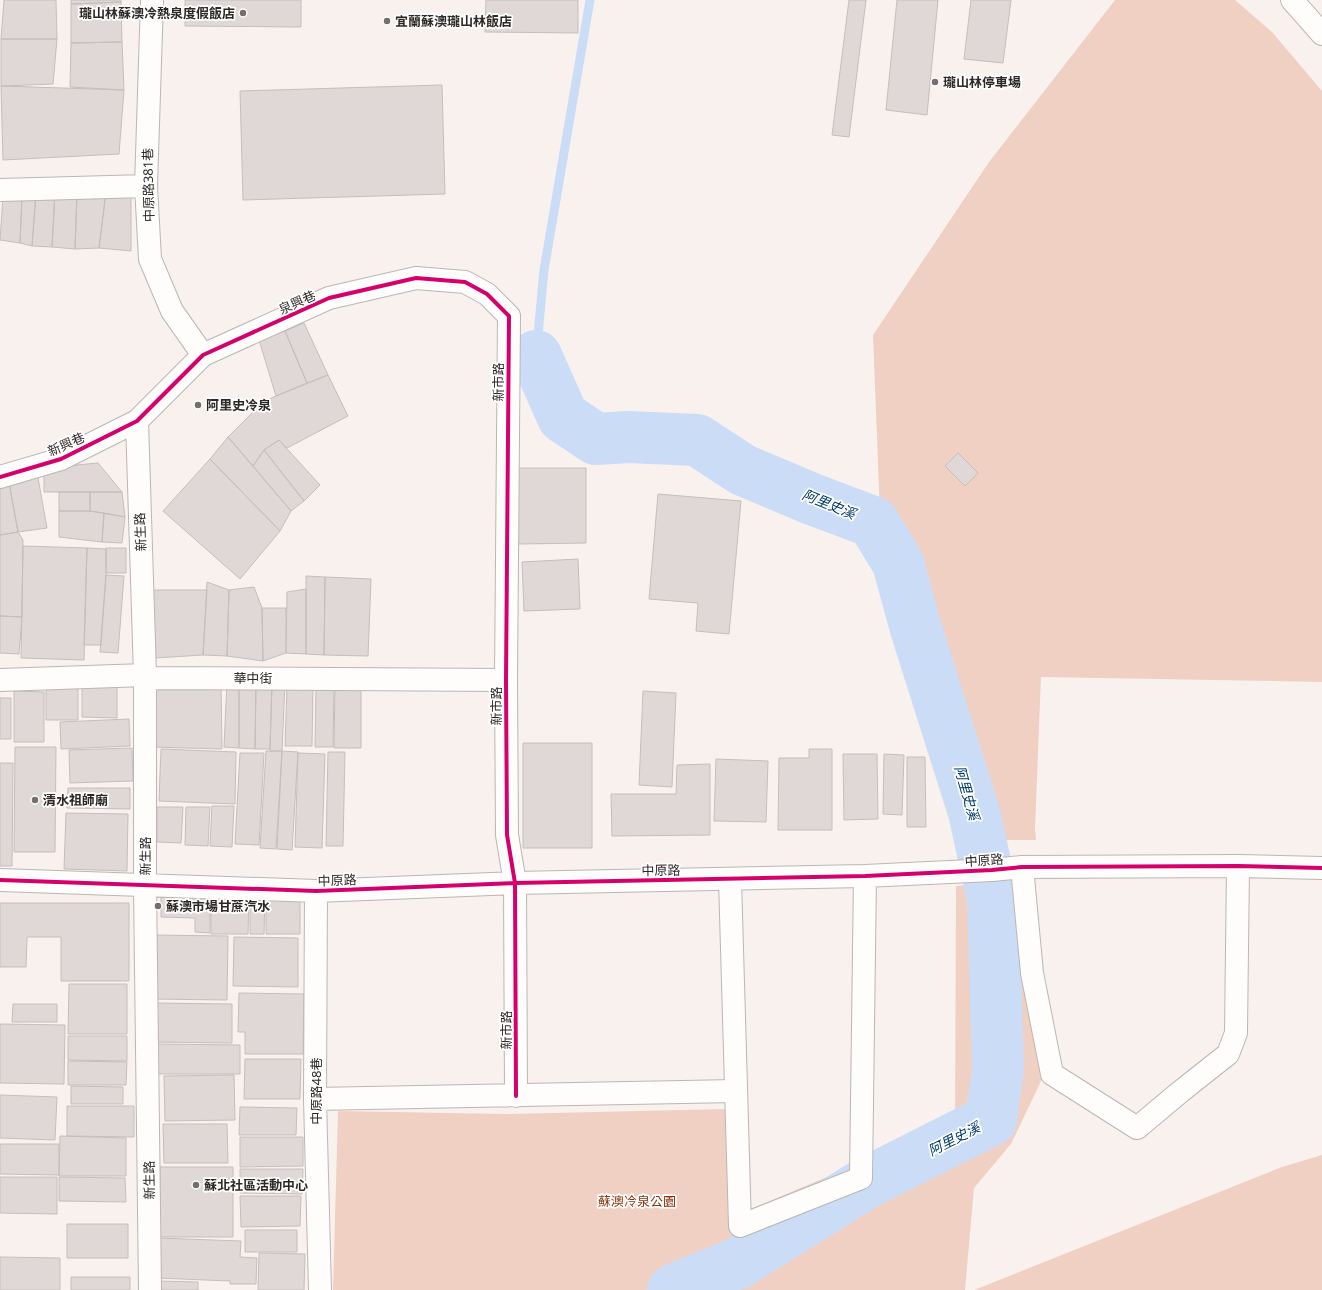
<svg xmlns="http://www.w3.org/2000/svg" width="1322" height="1290" font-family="'Noto Sans','Noto Sans TC',sans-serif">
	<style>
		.green { fill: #f1d0c4 }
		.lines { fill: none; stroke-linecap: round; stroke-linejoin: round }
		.stream { stroke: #cbddf6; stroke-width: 9 }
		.river { stroke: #cbddf6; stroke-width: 52 }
		.building { fill: #dfd8d6; stroke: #c4bebc }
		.minor-casing { stroke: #bbb6b4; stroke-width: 24 }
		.minor { stroke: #fefdfc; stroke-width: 22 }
		.cycleway-casing { stroke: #fff; stroke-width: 6 }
		.cycleway { stroke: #d6006c; stroke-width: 4 }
		.poi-dot { fill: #746e6c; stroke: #fff; stroke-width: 1.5 }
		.labels { text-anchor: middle; stroke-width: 3.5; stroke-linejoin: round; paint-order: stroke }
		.poi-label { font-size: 13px; font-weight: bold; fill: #2d2826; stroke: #fff; text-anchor: start }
		.street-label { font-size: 13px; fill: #2d2826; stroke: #fff }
		.park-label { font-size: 13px; fill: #8b330c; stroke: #fff }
		.water-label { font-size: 14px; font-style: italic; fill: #01396c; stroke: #fff }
	</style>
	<rect width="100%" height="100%" fill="#f9f1ee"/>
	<path class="green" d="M1115,0H1235L1272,32L1322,91V682L1041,677L1035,828L1036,840H996L914,563L880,514L873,335L989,162Z
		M1020,881L1044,1075L1011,1144L974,1188L965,1290H333L338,1111L507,1114L726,1109L730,1218L857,1164L955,1129L956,886Z
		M1322,1155V1290H974L1282,1167Z"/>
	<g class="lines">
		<path class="stream" d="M536,356L544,270L590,0"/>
		<path class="river" d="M536,356L563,417L596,439L628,437L697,440L743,470L812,499L873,522L898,563L916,629L974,812L993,899L998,1068L991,1120L866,1183L738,1263L673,1290"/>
	</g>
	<path class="building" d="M4,0H56L57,39H1Z
		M71,0H121V2L71,4Z
		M185,0H301V27L185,26Z
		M486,0H578V33L485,32Z
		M849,0H866L849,137L832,135Z
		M897,0H938L927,115L886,110Z
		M971,0H1011L1003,63L964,59Z
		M121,2L122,42L71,43V4Z
		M1,39H57L53,84L1,86Z
		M122,42L124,90L70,87L71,43Z
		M442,85L445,194L243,200L240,91Z
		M1,86L124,90L119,154L3,160Z
		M55,192L77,194L75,249L52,247Z
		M55,192L52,247L32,246L36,193Z
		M106,192L131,194V251L99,248Z
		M106,192L99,248L75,249L77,194Z
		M36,193L32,246L20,243L22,196Z
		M3,196H22L20,243L0,240Z
		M304,323L328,375L307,383L285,331Z
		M285,331L307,383L276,396L259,340Z
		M328,375L348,416L287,448L279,440L264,450L253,466L228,437L264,401Z
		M228,437L291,511L280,531L210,459Z
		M279,440L320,485L304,501L264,450Z
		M264,450L304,501L291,511L253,466Z
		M958,453L978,473L965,486L945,466Z
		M210,459L280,531L240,579L163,511Z
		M98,463L122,492H44V468Z
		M517,468H586V543L518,544Z
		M37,472L47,528L18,532L8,477Z
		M8,477L18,532L0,535V479Z
		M59,492H90V511H59Z
		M90,492H122L125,517L90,511Z
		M658,494L741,501L729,634L696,631L698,603L649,599Z
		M59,511H90L104,513L102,542L59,537Z
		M104,513L125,517L122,543L102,542Z
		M18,532L23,540L22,617L0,616V535Z
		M23,546L87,548L84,660L21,658Z
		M87,548L106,549V575L101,645H84Z
		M106,548H126V573H106Z
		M578,559L580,609L524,611L522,562Z
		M106,575L124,576L118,653L100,652Z
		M306,576L325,577L324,655L306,654Z
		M325,577L371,579L368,656L324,655Z
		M207,582L229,590L227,656L203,655Z
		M254,587L262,608L263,661L227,656L229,590Z
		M306,589V654L286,653L287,592Z
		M153,590H207L203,655L155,658Z
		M262,608H286V653L263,661Z
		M0,616L22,617L19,654L0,653Z
		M82,675L117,676V718L82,717Z
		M239,680V748L224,747L227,681Z
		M239,680L256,681L255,749L239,748Z
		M256,681L272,682L270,749H255Z
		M272,682H285L282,751H270Z
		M335,684H361V748H334Z
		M46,685L78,686V720H46Z
		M221,686L222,749L150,747L152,688Z
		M316,686H334L333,747H315Z
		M287,687H313L312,746H285Z
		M14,691L44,692V742H14Z
		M643,691L676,693L672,787L639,785Z
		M0,698H11V739H0Z
		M129,719L130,746L61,749L60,722Z
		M523,743H592V848H523Z
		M15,747H56L55,852H14Z
		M132,748L133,781L70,783L69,750Z
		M161,749L236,752L235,804L159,801Z
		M809,749H832V830H778L779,758H809Z
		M266,751H282L276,849L260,848Z
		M282,751L298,752L292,850L277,849Z
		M328,752H345L343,846H326Z
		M240,753H264L259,845L235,844Z
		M298,753L325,754L322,848L295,847Z
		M843,754H877L878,819L844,820Z
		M884,754L904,755L902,815L883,814Z
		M907,757H925L926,827H907Z
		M716,759L768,761L766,822L714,821Z
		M0,763H13L12,866H0Z
		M710,764V835L612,836L611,794H676L677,765Z
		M68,788H130V809L67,808Z
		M212,806H234L232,847L210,846Z
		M157,807H183L181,843L157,842Z
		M186,807H210L208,846L185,845Z
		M66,813L128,814L127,871L64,869Z
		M211,896L249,897L248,934H211Z
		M161,897L210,898V933L195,932V918L161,917Z
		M250,897H265L264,934H250Z
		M266,897L300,898V934H266Z
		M0,903H129V981H61V937H27L26,967H0Z
		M151,935L228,936L227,1000L151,999Z
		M234,937L298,938V987L233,986Z
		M69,984H127V1034H68Z
		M239,993L304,994L303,1054H245V1032H238Z
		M155,1003L232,1004V1043L155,1042Z
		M13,1004H57V1022H12Z
		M0,1024L65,1025L64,1084L0,1083Z
		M68,1036H127V1061L68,1060Z
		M158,1044L240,1045V1074H158Z
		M245,1059H301L300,1099H244Z
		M68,1061L127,1062L126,1085H68Z
		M234,1075L235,1120L165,1121L164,1076Z
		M71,1086L123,1087V1104H71Z
		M0,1095L57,1097L55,1140L0,1138Z
		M67,1106H134V1137L67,1136Z
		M240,1107L297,1108L296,1135H239Z
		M163,1124H227L228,1163H164Z
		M60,1136L126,1138V1176H59Z
		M240,1137H303V1166L240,1167Z
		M0,1144H59V1175L0,1174Z
		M160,1167H233V1237H160L159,1202Z
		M240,1169H303L302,1194L240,1193Z
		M0,1177H57V1214L0,1213Z
		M59,1177L125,1178L126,1202L59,1201Z
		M240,1196H301L300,1226L241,1227Z
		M67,1224H128V1258H67Z
		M245,1230H297V1252H245Z
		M158,1238L241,1241L240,1257L257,1258L256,1284H230V1281L156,1278Z
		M259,1253L305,1254L304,1290H258Z
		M0,1257L60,1258V1290H0Z
		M71,1277H130V1290H71Z
		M157,1281L198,1282V1290H157Z"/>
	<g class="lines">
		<defs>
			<path id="minor" d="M152,0L146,186L150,259L172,311L203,355
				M1292,0L1322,34
				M0,190L146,186
				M137,421L145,675V886L150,1290
				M0,477L61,459L137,421L203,355L329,298L416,278L465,282L487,294L509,316L506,680L507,835L515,883L516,1096
				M0,680L145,675L153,678L506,680
				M1022,867L1032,973L1052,1074L1137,1128L1180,1092L1228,1054L1236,1033L1238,866
				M730,879L740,1226L861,1178L865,876
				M0,880L316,891L515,883L865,876L992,870L1022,867L1238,866L1322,868
				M316,891L315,1099L320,1290
				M315,1099L736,1091"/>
		</defs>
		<use href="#minor" class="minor-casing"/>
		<use href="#minor" class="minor"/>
		<defs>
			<path id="cycleway" d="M0,477L61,459L137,421L203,355L329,298L416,278L465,282L487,294L509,316L506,680L507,835L515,883L516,1096
				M0,880L316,891L515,883L865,876L992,870L1022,867L1238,866L1322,868"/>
		</defs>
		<use href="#cycleway" class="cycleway-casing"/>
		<use href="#cycleway" class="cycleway"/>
	</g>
	<g class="poi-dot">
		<circle cx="243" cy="13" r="4"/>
		<circle cx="387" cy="21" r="4"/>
		<circle cx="935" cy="82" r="4"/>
		<circle cx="198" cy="405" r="4"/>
		<circle cx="35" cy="800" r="4"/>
		<circle cx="158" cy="906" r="4"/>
		<circle cx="196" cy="1185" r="4"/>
	</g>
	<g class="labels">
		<g class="poi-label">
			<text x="235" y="18" text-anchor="end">瓏山林蘇澳冷熱泉度假飯店</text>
			<text x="395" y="26">宜蘭蘇澳瓏山林飯店</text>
			<text x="943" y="87">瓏山林停車場</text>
			<text x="206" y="410">阿里史冷泉</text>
			<text x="43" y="805">清水祖師廟</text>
			<text x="166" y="911">蘇澳市場甘蔗汽水</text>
			<text x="204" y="1190">蘇北社區活動中心</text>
		</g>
		<g class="street-label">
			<text transform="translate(148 185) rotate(-91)" y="5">中原路381巷</text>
			<text transform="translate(297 302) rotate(-24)" y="5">泉興巷</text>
			<text transform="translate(498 382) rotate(-90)" y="5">新市路</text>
			<text transform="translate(66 444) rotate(-24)" y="5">新興巷</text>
			<text transform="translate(140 532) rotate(-92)" y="5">新生路</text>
			<text x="253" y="683">華中街</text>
			<text transform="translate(496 706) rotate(-90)" y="5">新市路</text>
			<text transform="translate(145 856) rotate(-90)" y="5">新生路</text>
			<text transform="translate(984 860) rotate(-4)" y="5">中原路</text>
			<text transform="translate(661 870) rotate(-1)" y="5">中原路</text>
			<text transform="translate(337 880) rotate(-2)" y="5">中原路</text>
			<text transform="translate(506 1030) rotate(-90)" y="5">新市路</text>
			<text transform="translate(316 1091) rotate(-90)" y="5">中原路48巷</text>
			<text transform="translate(149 1180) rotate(-91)" y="5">新生路</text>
		</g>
		<g class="park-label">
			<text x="637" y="1206">蘇澳冷泉公園</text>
		</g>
		<g class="water-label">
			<text transform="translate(829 504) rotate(22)" y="5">阿里史溪</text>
			<text transform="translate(967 793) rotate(74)" y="5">阿里史溪</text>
			<text transform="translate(954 1139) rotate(-27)" y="5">阿里史溪</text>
		</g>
	</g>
</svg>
